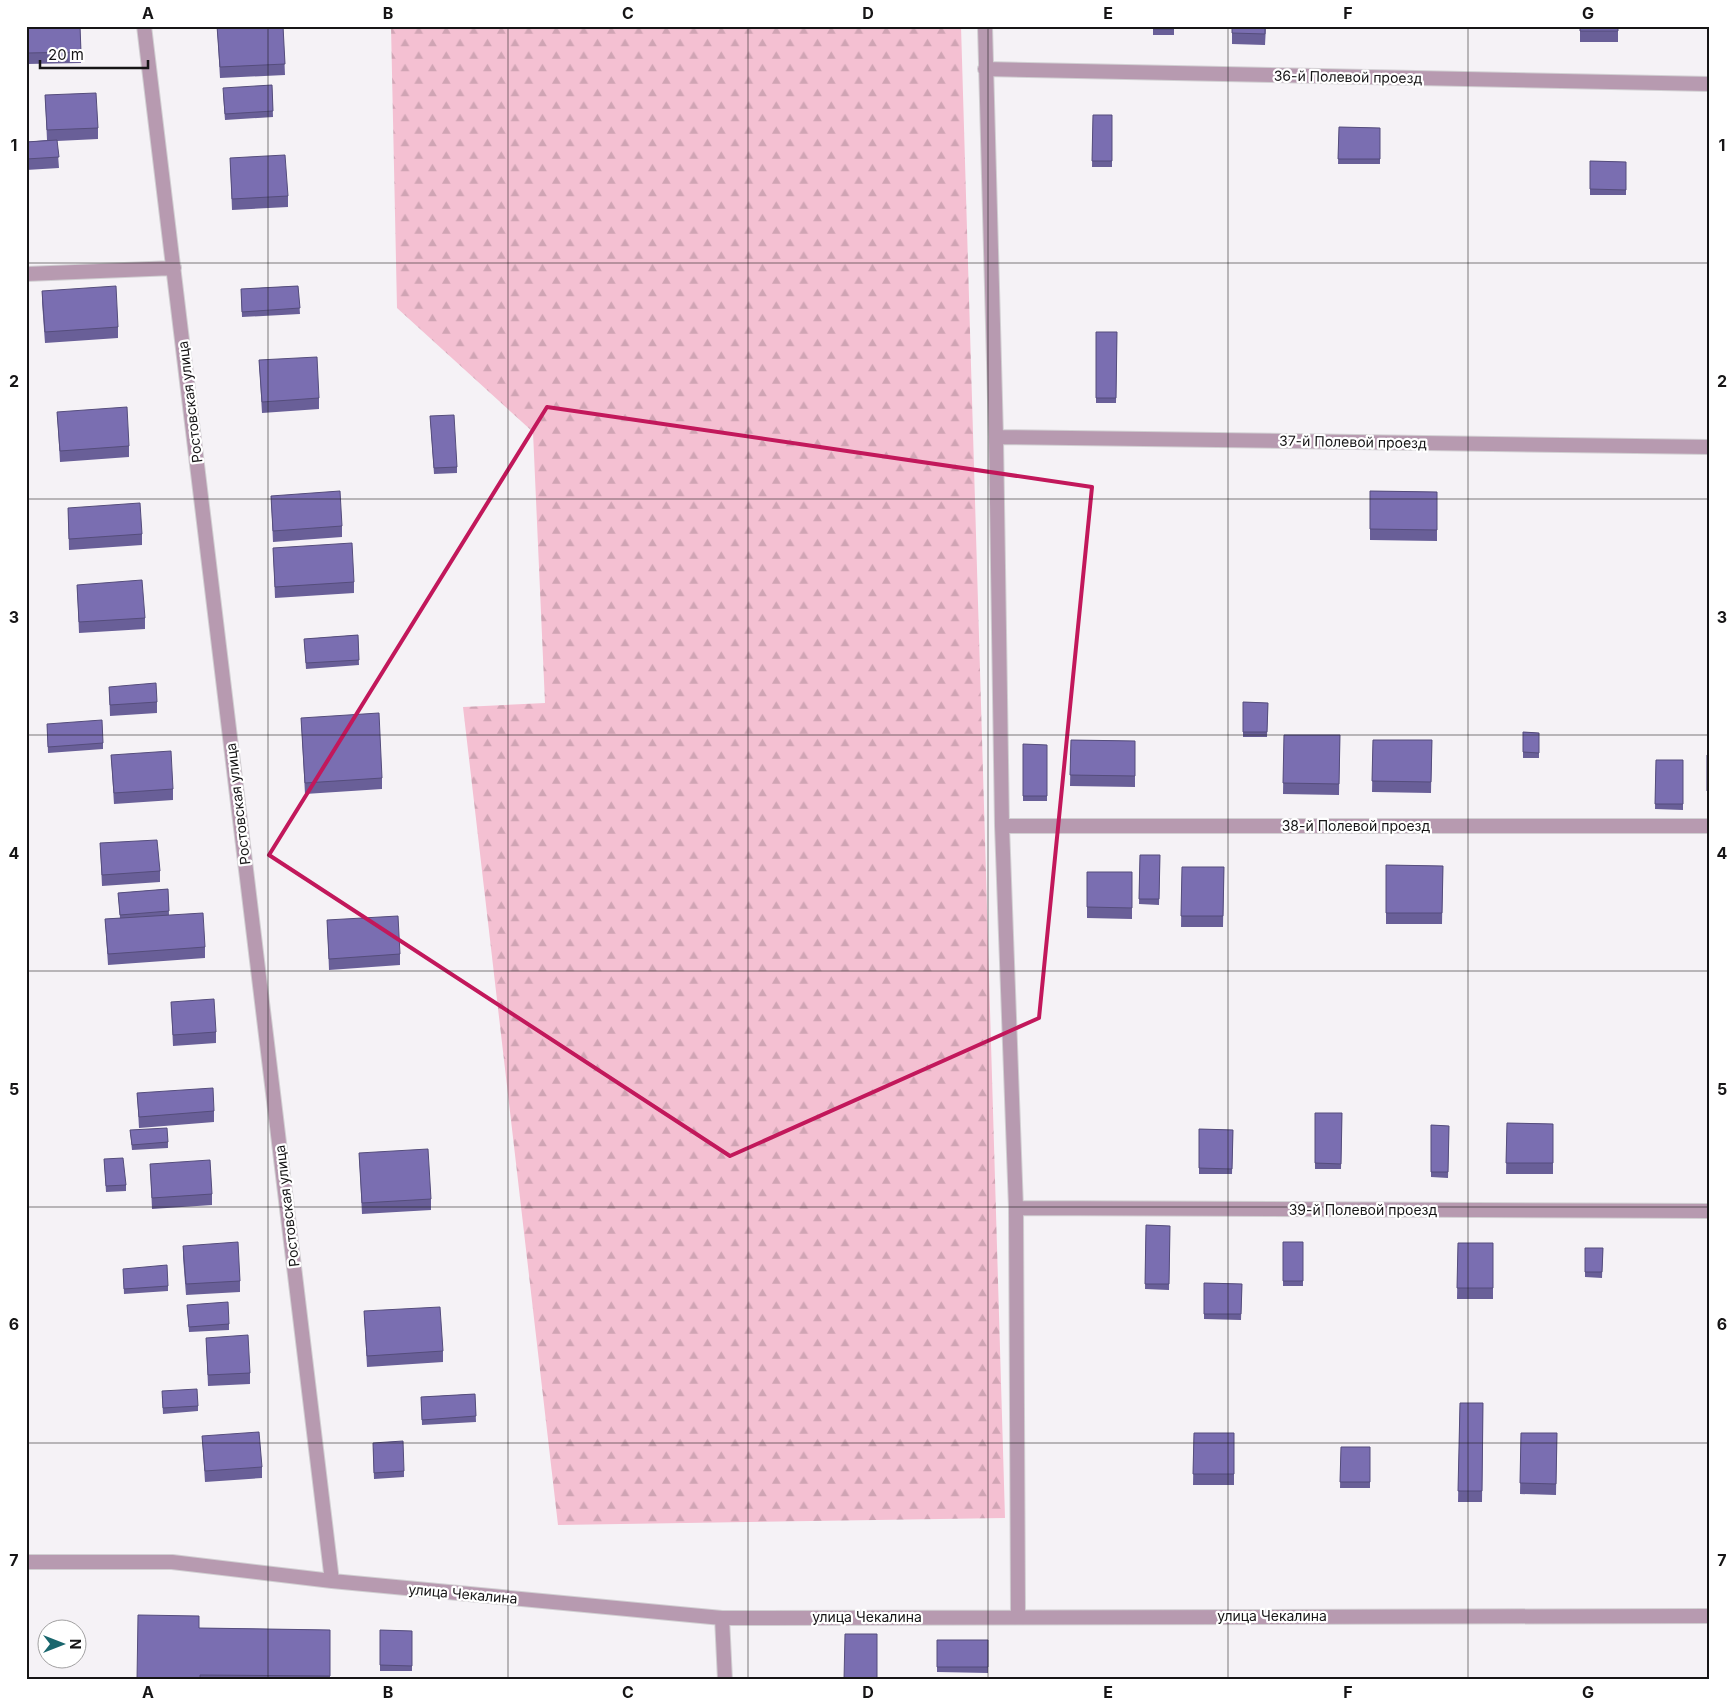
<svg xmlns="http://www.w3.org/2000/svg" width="1736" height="1706" font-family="Inter,sans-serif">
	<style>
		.forest { fill: url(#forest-firs) }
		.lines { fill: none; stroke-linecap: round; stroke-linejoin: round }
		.minor-casing { stroke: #d1cfd2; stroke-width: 16 }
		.minor { stroke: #b79ab0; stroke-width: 14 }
		.wall { fill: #695f98 }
		.building { fill: #7a6eb1; stroke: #554d7c }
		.marked { fill: none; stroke: #c2185b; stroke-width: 4; stroke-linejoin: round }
		.grid { fill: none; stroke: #161516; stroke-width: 1; stroke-opacity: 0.55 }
		.labels { text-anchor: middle; stroke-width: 4.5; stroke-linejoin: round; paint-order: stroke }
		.street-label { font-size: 14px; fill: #161516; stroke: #fff }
		.neatline { fill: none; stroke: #161516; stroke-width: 2 }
		.grid-label { font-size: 16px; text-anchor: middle; font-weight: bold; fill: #161516 }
	</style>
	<defs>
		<pattern id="forest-firs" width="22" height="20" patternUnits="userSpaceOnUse" patternTransform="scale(1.25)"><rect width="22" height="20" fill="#f4c0d2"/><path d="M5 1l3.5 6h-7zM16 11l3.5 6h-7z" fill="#d0a4b4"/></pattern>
	</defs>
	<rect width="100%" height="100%" fill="#f5f2f6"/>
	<path class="forest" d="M391,26H961L1005,1518L558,1525L463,707L545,703L533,432L397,308Z"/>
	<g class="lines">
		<defs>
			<path id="minor" d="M144,26L332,1581
				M985,26L996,437L1002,826L1016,1208L1018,1616
				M985,69L1710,84
				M26,274L174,268
				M996,437L1710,447
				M1002,826H1710
				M1016,1208L1710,1211
				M26,1562H172L332,1581L722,1618L1710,1616
				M722,1618L725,1680"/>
		</defs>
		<use href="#minor" class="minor-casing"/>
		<use href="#minor" class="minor"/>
	</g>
	<path class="wall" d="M27,26H80L81,63L27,64Z
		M217,26H283L285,75L220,78Z
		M1153,26H1174V35H1153Z
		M1232,26H1266L1265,45L1232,44Z
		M1580,26H1618V42H1580Z
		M272,85L273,117L225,120L223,93Z
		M45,95L98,128V139L57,141L59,168L26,170V142L47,140Z
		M1093,115H1112V167H1092Z
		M1339,127L1380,128V164H1338Z
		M230,158L288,196V207L232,210Z
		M1590,161L1626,162V195H1590Z
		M298,286L300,314L242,317L241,289Z
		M42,291L118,327V338L45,343L42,302Z
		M1096,332H1117L1116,403H1096Z
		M259,360L319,398V409L262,413Z
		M57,412L129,446V457L60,462Z
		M430,416L457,467V473L434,474Z
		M1370,491L1437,492V541L1370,540Z
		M271,496L342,526V537L273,542Z
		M68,508L142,534V545L69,550Z
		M273,548L354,582V593L275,598Z
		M77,585L145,618V629L79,633Z
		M358,635L359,665L306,669L304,639Z
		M109,687L157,702V713L110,716Z
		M1243,702L1268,703L1267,737H1243Z
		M301,718L382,778V789L305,794Z
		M47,724L103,743V749L48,753Z
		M1523,732L1539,733V758H1523Z
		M1284,735H1340L1339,795L1283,794Z
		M1071,740L1135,741V787L1070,786Z
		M1373,740H1432L1431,793L1372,792Z
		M1023,744L1047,745V801H1023Z
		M111,755L173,789V800L114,804Z
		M1707,755H1710V797H1707Z
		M1656,760H1683V810L1655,809Z
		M100,843L160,871V882L102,886Z
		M1140,855H1160L1159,905L1139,904Z
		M1386,865L1443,866L1442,924H1386Z
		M1182,867H1224L1223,927H1181Z
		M1708,871H1710V916H1708Z
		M1087,872H1132V919L1087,918Z
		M168,889L169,915L205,947V958L108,965L105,919L120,918L118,893Z
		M327,920L400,954V965L329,970Z
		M171,1002L216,1032V1043L173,1046Z
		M137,1093L214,1111V1122L139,1128Z
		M1315,1113H1342L1341,1169H1315Z
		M1507,1123L1553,1124V1174H1506Z
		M1431,1125L1449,1126L1448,1178L1431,1177Z
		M1199,1129L1233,1130L1232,1174H1199Z
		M130,1130L168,1142V1148L132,1150Z
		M359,1153L431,1199V1210L362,1214Z
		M104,1159L126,1185V1191L106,1192Z
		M150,1164L212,1194V1205L152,1209Z
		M1146,1225L1170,1226L1169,1290L1145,1289Z
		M1283,1242H1303V1286H1283Z
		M1458,1243H1493V1299H1457Z
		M183,1246L240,1281V1292L186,1295L183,1257Z
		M1585,1248H1603L1602,1278L1585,1277Z
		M123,1269L168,1286V1291L124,1294Z
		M1204,1283L1242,1284L1241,1320L1204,1319Z
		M187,1305L229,1324V1330L189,1332Z
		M364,1311L443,1351V1362L367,1367Z
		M206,1338L250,1373V1384L208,1386Z
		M475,1394L476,1422L422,1425L421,1397Z
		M162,1396L198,1406V1411L163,1414Z
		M1460,1403H1483L1482,1502H1458Z
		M1194,1433H1234V1485H1193Z
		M1521,1433H1557L1556,1495L1520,1494Z
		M202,1436L262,1467V1478L205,1482Z
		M1341,1447H1370V1488H1340Z
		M373,1448L404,1471V1477L374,1479Z
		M199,1628L330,1630V1680H137Z
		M380,1630L412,1631V1671H380Z
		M937,1640H988V1673L937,1672Z"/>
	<path class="building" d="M27,26H80L81,52L27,53Z
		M217,26H283L285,64L220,67Z
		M1153,26H1174V29H1153Z
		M1232,26H1265V34L1232,33Z
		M1580,26H1618V31H1580Z
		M272,85L273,111L225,114L223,88Z
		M96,93L98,128L47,130L45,95Z
		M1093,115H1112V161H1092Z
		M1339,127L1380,128V159H1338Z
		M57,140L59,157L26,159V142Z
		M285,155L288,196L232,199L230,158Z
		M1590,161L1626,162V190L1590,189Z
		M116,286L118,327L45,332L42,291Z
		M298,286L300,308L242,312L241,289Z
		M1096,332H1117L1116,398H1096Z
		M317,357L319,398L262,402L259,360Z
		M127,407L129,446L60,451L57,412Z
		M454,415L457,467L434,468L430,416Z
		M340,491L342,526L273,531L271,496Z
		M1370,491L1437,492V530L1370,529Z
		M140,503L142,534L69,539L68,508Z
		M352,543L354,582L275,587L273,548Z
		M142,580L145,618L79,622L77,585Z
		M358,635L359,660L306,663L304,639Z
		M156,683L157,702L110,705L109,687Z
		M1243,702L1268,703L1267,732H1243Z
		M379,713L382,778L305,783L301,718Z
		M102,720L103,743L48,747L47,724Z
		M1523,732L1539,733V753L1523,752Z
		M1284,735H1340L1339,784L1283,783Z
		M1071,740L1135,741V776L1070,775Z
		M1373,740H1432L1431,782L1372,781Z
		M1023,744L1047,745V796H1023Z
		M171,751L173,789L114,793L111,755Z
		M1707,755H1710V791H1707Z
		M1656,760H1683V804H1655Z
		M157,840L160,871L102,875L100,843Z
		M1140,855H1160L1159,899H1139Z
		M1386,865L1443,866L1442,913H1386Z
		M1182,867H1224L1223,916H1181Z
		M1708,871H1710V905H1708Z
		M1087,872H1132V908L1087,907Z
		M168,889L169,911L120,915L118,893Z
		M203,913L205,947L108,954L105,919Z
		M398,916L400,954L329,959L327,920Z
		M214,999L216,1032L173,1035L171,1002Z
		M213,1088L214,1111L139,1117L137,1093Z
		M1315,1113H1342L1341,1164L1315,1163Z
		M1507,1123L1553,1124V1163H1506Z
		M1431,1125L1449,1126L1448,1172H1431Z
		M167,1128L168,1142L132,1145L130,1130Z
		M1199,1129L1233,1130L1232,1169L1199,1168Z
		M428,1149L431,1199L362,1203L359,1153Z
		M123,1158L126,1185L106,1186L104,1159Z
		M210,1160L212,1194L152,1198L150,1164Z
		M1146,1225L1170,1226L1169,1284H1145Z
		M238,1242L240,1281L186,1284L183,1246Z
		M1283,1242H1303V1281H1283Z
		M1458,1243H1493V1288H1457Z
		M1585,1248H1603L1602,1272H1585Z
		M167,1265L168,1286L124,1289L123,1269Z
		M1204,1283L1242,1284L1241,1314H1204Z
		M228,1302L229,1324L189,1327L187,1305Z
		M440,1307L443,1351L367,1356L364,1311Z
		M248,1335L250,1373L208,1375L206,1338Z
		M197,1389L198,1406L163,1408L162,1391Z
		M475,1394L476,1416L422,1420L421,1397Z
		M1460,1403H1483L1482,1491H1458Z
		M259,1432L262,1467L205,1471L202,1436Z
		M1194,1433H1234V1474H1193Z
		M1521,1433H1557L1556,1484L1520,1483Z
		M403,1441L404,1471L374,1473L373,1443Z
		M1341,1447H1370V1482H1340Z
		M138,1615L199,1616V1628L330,1630V1676L200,1675V1680H137Z
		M380,1630L412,1631V1666L380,1665Z
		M845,1634H877V1680H844Z
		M937,1640H988V1667H937Z"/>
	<path class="marked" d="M547,407L1092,487L1039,1018L730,1156L269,855Z"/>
	<path class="grid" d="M268,26V1680M508,26V1680M748,26V1680M988,26V1680M1228,26V1680M1468,26V1680M26,263H1710M26,499H1710M26,735H1710M26,971H1710M26,1207H1710M26,1443H1710"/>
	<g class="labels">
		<g class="street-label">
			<text transform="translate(1348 77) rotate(1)" y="5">36-й Полевой проезд</text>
			<text transform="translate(190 402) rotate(-97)" y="5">Ростовская улица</text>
			<text transform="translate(1353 442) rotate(1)" y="5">37-й Полевой проезд</text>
			<text transform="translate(238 804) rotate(-97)" y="5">Ростовская улица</text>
			<text x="1356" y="831">38-й Полевой проезд</text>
			<text transform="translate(287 1206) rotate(-97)" y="5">Ростовская улица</text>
			<text x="1363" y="1215">39-й Полевой проезд</text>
			<text transform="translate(463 1594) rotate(5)" y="5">улица Чекалина</text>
			<text x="1272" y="1621">улица Чекалина</text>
			<text x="867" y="1622">улица Чекалина</text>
		</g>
	</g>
	<rect width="1736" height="1706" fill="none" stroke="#ffffff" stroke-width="55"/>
	<g transform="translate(62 1644) rotate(90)"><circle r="24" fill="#ffffff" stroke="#a2a1a2"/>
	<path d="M0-4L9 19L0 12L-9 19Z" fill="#19666d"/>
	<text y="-8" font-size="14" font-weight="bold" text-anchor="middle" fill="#161516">N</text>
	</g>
	<path d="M40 60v8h108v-8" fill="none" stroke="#161516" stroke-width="2.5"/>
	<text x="48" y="60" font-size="15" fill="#161516" stroke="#ffffff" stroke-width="4" paint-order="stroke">20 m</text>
	<rect x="28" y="28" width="1680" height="1650" class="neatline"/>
	<g class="grid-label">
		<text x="148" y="19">A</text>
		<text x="388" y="19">B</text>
		<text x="628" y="19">C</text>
		<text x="868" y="19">D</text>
		<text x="1108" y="19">E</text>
		<text x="1348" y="19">F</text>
		<text x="1588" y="19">G</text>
		<text x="14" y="151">1</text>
		<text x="1722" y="151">1</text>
		<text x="14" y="387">2</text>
		<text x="1722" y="387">2</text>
		<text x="14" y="623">3</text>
		<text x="1722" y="623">3</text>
		<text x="14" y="859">4</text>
		<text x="1722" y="859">4</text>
		<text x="14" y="1095">5</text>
		<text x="1722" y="1095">5</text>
		<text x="14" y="1330">6</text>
		<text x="1722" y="1330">6</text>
		<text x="14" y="1566">7</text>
		<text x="1722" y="1566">7</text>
		<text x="148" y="1698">A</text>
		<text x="388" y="1698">B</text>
		<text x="628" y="1698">C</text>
		<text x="868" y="1698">D</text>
		<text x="1108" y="1698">E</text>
		<text x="1348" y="1698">F</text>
		<text x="1588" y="1698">G</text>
	</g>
</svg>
